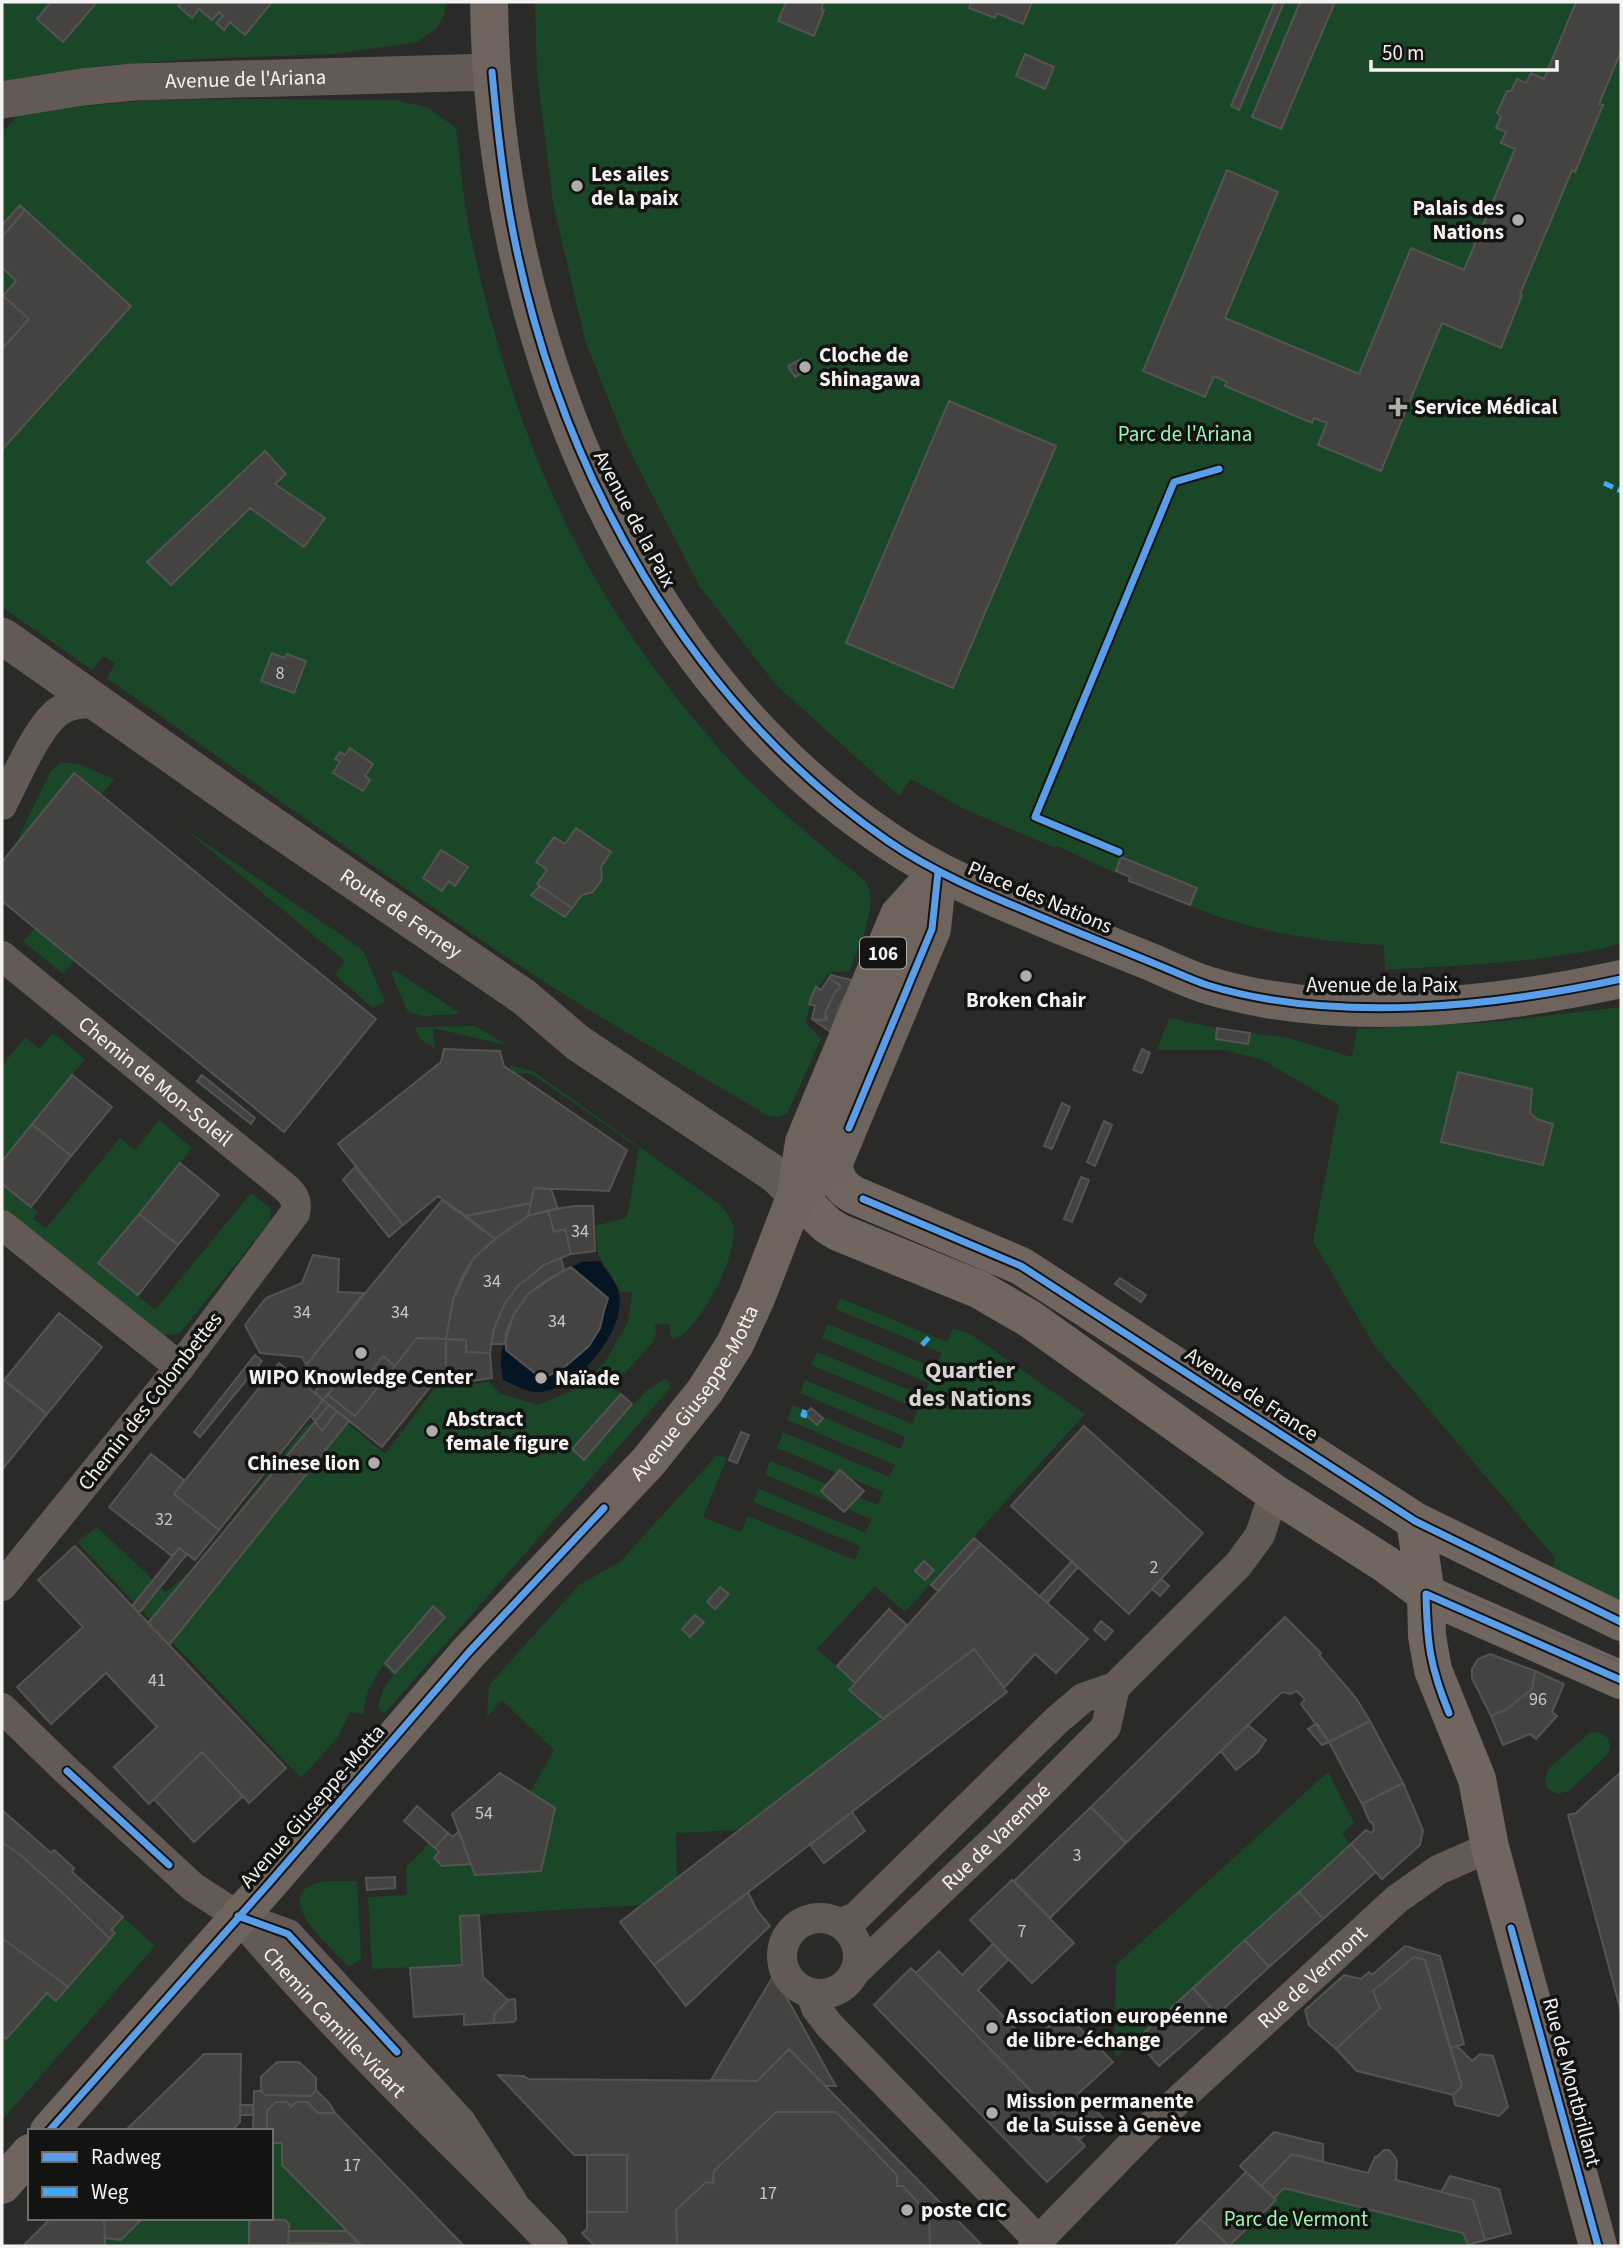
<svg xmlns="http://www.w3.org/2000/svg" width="1623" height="2248" font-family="'Source Sans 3',sans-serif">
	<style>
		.green { fill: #1a4728 }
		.water { fill: #051523 }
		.building { fill: #444342; stroke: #545453; stroke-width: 2 }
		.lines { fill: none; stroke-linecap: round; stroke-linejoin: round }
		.minor { stroke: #635a56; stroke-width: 30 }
		.tertiary { stroke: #635a56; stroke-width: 37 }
		.secondary { stroke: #70655f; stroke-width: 38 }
		.primary { stroke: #6e635d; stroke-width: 38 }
		.tram { stroke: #65605e; stroke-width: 2 }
		.quiet { stroke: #3fa9f5; stroke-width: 5; stroke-dasharray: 10 5; stroke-linecap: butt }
		.cycleway-casing { stroke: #131312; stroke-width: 11 }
		.cycleway { stroke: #5a9eea; stroke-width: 7 }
		.poi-dot { fill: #aeadac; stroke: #131312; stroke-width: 2.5 }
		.labels { text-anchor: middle; stroke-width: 7; stroke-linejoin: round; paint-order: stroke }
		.number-label { font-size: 18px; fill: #c9c8c7 }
		.shield { fill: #131312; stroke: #b1b0b0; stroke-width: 2 }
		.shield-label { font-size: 19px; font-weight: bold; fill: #f5f4f3 }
		.street-label { font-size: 21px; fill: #f5f4f3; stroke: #131312 }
		.poi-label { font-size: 21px; font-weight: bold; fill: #f5f4f3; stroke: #131312; text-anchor: start }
		.park-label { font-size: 21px; fill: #9af6b0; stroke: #131312 }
		.quarter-label { font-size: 24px; font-weight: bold; fill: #d6d5d2; stroke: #131312 }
	</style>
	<rect width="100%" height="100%" fill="#2a2a29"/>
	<path class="green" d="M2,2H445V13L437,28L417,42L336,54L193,59L91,67L2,83Z
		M535,2H1621V944C1544,963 1464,965 1385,970L1384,945C1328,943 1268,934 1214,915C1185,904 1157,892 1129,881L1130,877L1116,872L1115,873L1057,846L1055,848L966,810L911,779L899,796L776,685L700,587L626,444L585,340L553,203L537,73Z
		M258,99L395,100L429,108L456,128C461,165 463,202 471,238C491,330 519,424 559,509C596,590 652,671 710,738C755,792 811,837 865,881C881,904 858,947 849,971L829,973L812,995L806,1023L821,1039L787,1114L778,1117L768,1116C691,1069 612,1026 537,977C391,881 249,779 107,678L115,663L103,656L92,670L2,607V130L7,128L17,116L62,108L152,100Z
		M61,762L78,764L114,779L101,795L73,773L15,845L50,772Z
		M182,827L359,947L364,952L385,1002L373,1008L335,975L345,961Z
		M35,928L74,961L63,974L23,941Z
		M394,970L457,1011L459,1014L424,1016L408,1012L391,973Z
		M1621,1007V1601L1552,1568L1555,1558L1374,1345L1313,1241L1339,1105L1263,1060L1224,1050H1157L1169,1018L1217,1028L1216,1039L1247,1044L1250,1033L1289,1038L1352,1057L1357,1029L1494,1022Z
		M476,1026L506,1045L433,1028L435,1048L420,1039L415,1027Z
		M53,1033L85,1059L2,1161V1066L25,1037L39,1049Z
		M509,1065L533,1071L718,1203C726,1211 733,1220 734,1231C736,1257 700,1329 675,1339L671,1338L669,1324H655L656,1336L653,1342L612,1387L633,1405L646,1391L666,1378L671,1387L384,1714L378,1707L383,1690L393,1675L383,1665L368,1690L363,1714L350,1712L337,1738L301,1778L77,1542L97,1527L166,1592L195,1567L308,1423L321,1434L337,1415L385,1454L435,1388L489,1382L501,1394L539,1405L577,1388L605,1362L628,1322L632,1292H621L598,1255L595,1226L625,1218L628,1214L639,1148L535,1076L528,1073H514Z
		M159,1120L192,1148L99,1263L155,1310L251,1193L271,1209L270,1221L180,1333L160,1336L2,1209V1184L38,1212L33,1219L46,1228L120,1138L135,1150Z
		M840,1298L947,1342L953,1328L969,1333L1085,1414L905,1612L875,1586L817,1649L855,1683L849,1690L883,1719L740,1830L676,1833L677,1878L642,1905L460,1916L462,1965L372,1969L368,1897L407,1895L406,1867L429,1844L439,1852L434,1858L442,1866L471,1864L475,1875L555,1808L530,1792L554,1750L502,1700L487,1717L489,1685L579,1585L620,1562L717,1455L727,1458L703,1517L741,1532L748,1516L855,1560L860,1546L753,1502L759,1489L866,1533L871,1519L765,1475L770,1461L878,1505L883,1492L777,1448L783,1432L889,1477L895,1465L787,1420L793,1405L901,1449L905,1437L800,1393L805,1380L912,1424L918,1409L811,1365L817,1352L924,1396L929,1383L822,1338L828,1324L935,1368L942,1353L836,1309Z
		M1591,1732L1601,1733L1608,1738L1610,1747L1607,1755L1569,1791L1557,1794L1548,1789L1545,1778L1549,1768Z
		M1328,1772L1354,1823L1342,1834L1351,1844L1117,2057L1114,2052L1116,1965Z
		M357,1881L361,1959L349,1967C335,1951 287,1913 303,1891C307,1887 311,1884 317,1883C330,1880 344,1881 357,1881Z
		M123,1917L155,1946L2,2120V2035L6,2039L47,1993L56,2001L114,1934L111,1930Z
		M282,2143V2165L361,2246H105V2238L143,2218H271V2144Z
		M1284,2188L1463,2233L1468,2246H1231L1276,2201L1274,2198Z"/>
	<path class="water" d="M600,1261C606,1270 617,1283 619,1294C626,1332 577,1389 539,1392C529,1393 513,1384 503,1380C501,1368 499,1356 504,1344L506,1350L541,1378C584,1361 596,1341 608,1298L571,1267L582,1262Z"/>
	<path class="building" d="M51,2H97L63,42L37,19Z
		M182,2H272L245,35L230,22L224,30L216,23L223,16L219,12L212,20L199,9L192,18L178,6Z
		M786,2H824L821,9L824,10L814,36L778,21Z
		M968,2H1032L1023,24L997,13L995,18L969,8L971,3Z
		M1275,2H1284L1239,110L1231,106Z
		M1300,2H1335L1281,129L1252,117Z
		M1576,2H1621V51L1599,104L1603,105L1575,172L1572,170L1520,294L1522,295L1501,348L1442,323L1381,471L1318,445L1327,423L1314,418L1312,423L1225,386L1227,382L1214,376L1205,397L1143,371L1227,170L1278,192L1225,318L1359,374L1411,248L1464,270L1515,149L1501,143L1506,132L1496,128L1501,116L1497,113L1507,91H1511L1517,79L1526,83L1531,73L1544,79Z
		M1025,54L1054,67L1045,89L1016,76Z
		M20,205L25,210L2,237V225Z
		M25,210L131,306L2,450V349L29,319L3,296L16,281L2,267V237Z
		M2,295L29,319L2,349Z
		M801,359L808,370L795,377L788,366Z
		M949,401L1056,446L953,688L846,643Z
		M265,451L286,474L275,484L325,518L304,547L250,508L171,585L147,562Z
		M272,653L284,658L287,654L306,661L294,693L261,681Z
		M350,748L373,764L365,776L370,780L363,791L333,773L340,762L335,759L340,752L345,755Z
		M74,773L376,1019L284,1132L2,901V862Z
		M576,828L611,852L601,867L602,879L593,892L582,895L572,908L537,884L547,870L536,862L554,837L565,844Z
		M441,850L468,867L455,886L449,881L442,891L423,878Z
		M1121,857L1197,888L1190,905L1129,881L1130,877L1116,871Z
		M540,886L572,908L565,917L531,895Z
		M831,975L851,980L853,983L839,1007L832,1031H829L812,1019L823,1021L827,1018L825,1013L835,992L840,988L839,985L829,978Z
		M829,978L839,985L840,988L835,992L825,1013L826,1020L812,1019L815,1006L809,1004L812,995L816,987L821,990Z
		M1217,1028L1250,1033L1248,1044L1216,1039Z
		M444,1049L500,1051L504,1066L627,1150L609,1191L534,1188L531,1203L466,1216L438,1196L403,1225L338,1144L441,1062Z
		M1142,1049L1150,1053L1142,1073L1133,1070Z
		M1458,1072L1532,1089L1530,1113L1537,1119L1553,1124L1543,1165L1441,1142Z
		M72,1075L112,1107L71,1156L32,1124Z
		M202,1075L255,1118L251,1124L197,1081Z
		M1062,1103L1070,1107L1052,1149L1044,1146Z
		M1104,1121L1112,1125L1095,1166L1087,1162Z
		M32,1124L71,1156L31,1207L2,1184V1161Z
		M180,1163L219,1195L178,1245L139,1214Z
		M355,1167L403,1225L389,1237L343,1180Z
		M1081,1177L1089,1180L1072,1222L1064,1219Z
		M534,1188L551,1189L558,1209L528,1216Z
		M442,1200L495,1239L473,1259L462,1277L453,1300L446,1339L417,1338L395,1366L383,1356L361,1384L346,1372L323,1400L315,1392L323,1381L306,1365Z
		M531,1203L528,1216L495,1239L466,1216Z
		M575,1206H593L595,1251L571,1254L565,1229L554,1232L548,1210Z
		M548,1210L554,1232L565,1229L571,1254L544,1265L518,1286L505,1303L494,1329L490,1353L466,1352V1340L446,1339L453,1300L473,1259L495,1239L528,1216Z
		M139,1214L178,1245L138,1295L98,1263Z
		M313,1255L339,1259L338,1292L364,1293L306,1365L302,1357L260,1353L245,1325L266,1298L302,1283Z
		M561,1258L564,1270L528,1294L514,1314L504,1344H491L494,1329L505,1303L518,1286L544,1265Z
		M571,1267L608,1298L604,1311L600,1328L589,1346L560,1371L541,1378L506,1350V1333L514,1314L528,1294L548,1279Z
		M1120,1278L1146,1295L1141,1302L1115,1284Z
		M59,1313L102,1347L47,1414L4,1380Z
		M417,1338L446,1339V1371H443L382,1447L323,1400L328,1395L355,1416Z
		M446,1339L466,1340V1352L490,1353L492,1378L446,1385Z
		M255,1355L262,1361L200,1437L194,1432Z
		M383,1356L395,1366L355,1416L328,1395L346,1372L361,1384Z
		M279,1363L323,1400L219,1530L174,1494Z
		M4,1380L47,1414L2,1470V1382Z
		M621,1394L632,1404L584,1460L572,1449Z
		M323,1400L337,1411L322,1431L311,1416Z
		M329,1405L349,1421L169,1645L148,1623Z
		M811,1408L823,1418L817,1425L805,1414Z
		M1084,1426L1203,1533L1129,1614L1011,1506Z
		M741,1432L749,1435L737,1463L729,1460Z
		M151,1454L184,1480L174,1494L219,1530L195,1560L179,1548L172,1556L109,1507Z
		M840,1470L864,1491L844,1512L821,1491Z
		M974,1538L981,1544L938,1591L931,1585Z
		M981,1544L1088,1639L1056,1673L1035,1654L1004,1688L974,1649L883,1719L849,1690Z
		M75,1546L286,1768L249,1803L202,1752L149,1804L114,1767L157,1727L106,1673L51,1724L17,1687L83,1627L38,1580Z
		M179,1548L187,1554L139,1613L132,1606Z
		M924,1561L934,1570L925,1580L915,1571Z
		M1072,1561L1078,1567L1047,1603L1040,1596Z
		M1161,1579L1169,1586L1160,1596L1152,1589Z
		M720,1587L729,1594L715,1609L707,1602Z
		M433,1606L445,1617L395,1673L385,1663Z
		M889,1609L907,1625L855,1683L837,1666Z
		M695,1615L704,1622L690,1637L682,1629Z
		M1285,1617L1321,1653L1319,1655L1356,1698L1370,1721L1329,1742L1301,1704L1305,1699L1296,1691L1291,1694L1282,1692L1126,1843L1091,1807Z
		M1101,1621L1113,1631L1105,1640L1094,1630Z
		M974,1649L1007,1692L654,1965L620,1922Z
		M1490,1654L1535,1671L1532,1689L1507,1709L1491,1716L1472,1678V1669L1478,1659Z
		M1535,1671L1564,1684L1552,1712L1557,1716L1536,1739L1530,1734L1503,1745L1491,1716L1507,1709L1532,1689Z
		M1370,1721L1403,1783L1362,1804L1329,1742Z
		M1317,1723L1329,1742L1322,1745L1308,1729Z
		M1248,1725L1266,1740L1258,1752L1236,1770L1221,1751Z
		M202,1752L243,1796L194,1842L154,1799Z
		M1621,1772V2012L1568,1815L1576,1813Z
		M500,1773L555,1808L541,1871L475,1875L452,1814Z
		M1403,1783L1423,1830L1420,1845L1382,1879L1351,1844L1366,1830L1371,1833L1374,1830L1373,1823L1370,1822L1362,1804Z
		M417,1806L448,1833L435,1848L404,1821Z
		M1091,1807L1126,1843L1050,1918L1014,1881Z
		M2,1810L51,1853L54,1850L74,1868L72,1872L123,1917L111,1930L115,1933L110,1939L65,1895L18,1853L2,1842Z
		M852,1812L865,1831L824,1863L810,1845Z
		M459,1831L471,1864L442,1866L434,1858L439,1852L435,1848L448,1833L453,1837Z
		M2,1842L18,1853L65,1895L110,1939L68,1987L2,1938Z
		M1351,1844L1376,1872L1323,1919L1299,1892Z
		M395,1877V1888L367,1890L366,1878Z
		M1012,1880L1074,1943L1032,1983L970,1920Z
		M748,1892L756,1909L770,1926L686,2006L654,1965Z
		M1299,1892L1323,1919L1269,1967L1245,1940Z
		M479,1915L483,1977L508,2000L494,2015V2023L464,2025V2014L414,2017L410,1968L462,1965L460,1916Z
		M2,1938L68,1987L56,2001L47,1993L6,2039L2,2035Z
		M1245,1940L1269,1967L1217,2015L1193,1988Z
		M993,1944L1008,1960L978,1990L1030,2044L1064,2012L1113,2062L1079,2093L1103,2118L1079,2140L916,1973L939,1951L962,1975Z
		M1405,1946L1440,1956L1464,2044L1450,2048L1425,1960L1414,1957L1373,1991L1380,2008L1336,2049L1309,2025L1305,2010L1344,1975L1361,1979L1369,1972L1372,1975Z
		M1414,1957L1425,1960L1462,2086L1453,2095L1357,2071L1336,2049L1380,2008L1373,1991Z
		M911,1968L1085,2146L1047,2182L874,2005Z
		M774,1975L829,2074L836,2086H825L789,2049L757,2081L711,2080Z
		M1193,1988L1217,2015L1159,2066L1136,2040Z
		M515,1999L516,2019L514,2022L494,2023V2015L508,2000Z
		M1457,2046L1472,2061L1480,2054L1493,2056L1508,2107L1499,2116L1455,2105L1453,2095L1462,2086L1450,2048Z
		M789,2049L981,2244L978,2246H595L582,2233L587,2229V2212H627V2155H574L498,2075L524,2076L528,2079L757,2081Z
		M204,2054H241L240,2122L231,2131H125Z
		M277,2062H299L316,2078V2090L311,2096L265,2095L261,2091V2077Z
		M316,2090L330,2104L335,2113H318L307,2102H296L291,2107L287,2102H276L267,2111V2131H253L254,2091H261L265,2095L311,2096Z
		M276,2102H287L291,2107L296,2102H307L318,2113H335L464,2246H362L282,2165V2143H272L271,2131H267V2111Z
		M240,2105H253V2115H240Z
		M776,2112H836L897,2175V2186H903L929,2215L930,2246H677L676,2210L706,2182L713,2183L714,2171Z
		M1274,2132L1323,2144V2162L1292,2154L1261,2186L1240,2166Z
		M1384,2150H1389L1395,2157L1397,2162L1396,2180L1473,2200L1485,2240L1468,2245L1463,2233L1284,2188L1274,2198L1261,2186L1292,2154L1368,2173L1375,2157H1377Z
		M587,2155H627V2212H587Z
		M1246,2172L1276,2200L1229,2246L1200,2219Z
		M1450,2176L1499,2189L1511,2233L1485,2240L1473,2200L1441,2192Z
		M51,2218H104L105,2246H23Z
		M104,2218H143L121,2240L105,2238Z
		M253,2219L285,2220L289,2224L288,2246H249V2222Z
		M1200,2219L1229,2246H1174Z
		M289,2231H347L359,2244L288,2243Z"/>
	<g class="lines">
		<g class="minor">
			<path d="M2,805C15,780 37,727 59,711C69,704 83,703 95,703"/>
			<path id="s1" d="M2,956L285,1187C294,1195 298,1201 295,1213L180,1367L2,1586"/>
			<path d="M2,1225L180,1367"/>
			<path d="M2,1708L67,1771L193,1887L238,1916L288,1934L461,2122L512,2201"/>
			<path id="s2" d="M239,1917C303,1994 374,2066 444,2136C481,2173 518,2208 553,2246"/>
			<circle cx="820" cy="1956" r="38"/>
			<path d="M841,1923L856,1917L1056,1721L1083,1698L1115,1687L1238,1565L1260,1535L1274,1493"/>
			<path id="s3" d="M856,1971L999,1835L1106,1727L1115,1687"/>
			<path d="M811,1993L816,2008L829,2025L1038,2240"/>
			<path id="s4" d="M1033,2246L1145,2131L1397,1899L1438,1870L1490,1847"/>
		</g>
		<g class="tertiary">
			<path id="s5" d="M2,100L82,87L134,82L492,72"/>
			<path id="s6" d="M2,636L250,810L524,997L578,1043L776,1175L796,1195"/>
		</g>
		<path class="secondary" d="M833,1165C837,1180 840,1187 854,1195L1021,1266L1415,1521L1621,1622
			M796,1195L827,1225L838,1232L980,1290L1030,1319L1274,1493L1384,1563L1426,1594L1621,1680
			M1415,1521L1426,1594L1427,1636L1433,1670L1477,1779L1490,1847L1598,2246"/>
		<g class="primary">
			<path d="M489,2C493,315 620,663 890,842C943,878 1003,901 1062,926C1091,938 1121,950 1151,962C1169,970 1188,979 1207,985C1335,1024 1492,1007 1621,979"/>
			<path d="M796,1195L833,1165L932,929L938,872"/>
			<path id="s7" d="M49,2131L270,1882L468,1653L649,1461L705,1391L735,1344L757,1296L796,1195L804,1142L899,915L938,872"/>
			<path d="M2,2185L30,2153"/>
		</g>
		<path class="tram" d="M1443,1587L1621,1663"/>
		<path class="quiet" d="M1604,483L1621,491
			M922,1345L931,1335
			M805,1410L803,1415L807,1416"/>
		<defs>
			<path id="cycleway" d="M492,72C497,127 503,183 514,237C561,472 688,703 888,841C940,877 1001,900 1060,925C1091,938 1122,950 1153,963C1171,970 1189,979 1207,985C1335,1024 1492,1007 1621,979
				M1119,852L1035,817L1174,482L1219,469
				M849,1128L932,929L938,872
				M863,1199L1021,1266L1415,1521L1621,1622
				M1449,1713C1430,1667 1427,1643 1426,1594L1621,1680
				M67,1771L169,1865
				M238,1916L288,1934L397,2052
				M1511,1928L1598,2246
				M49,2131L270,1882L468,1653L604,1508"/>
		</defs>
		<use href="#cycleway" class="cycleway-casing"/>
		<use href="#cycleway" class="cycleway"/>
	</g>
	<g class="poi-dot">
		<circle cx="577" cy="186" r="7"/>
		<circle cx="1518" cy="220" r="7"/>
		<circle cx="805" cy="367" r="7"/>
		<path d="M1394.5 396.5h7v7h7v7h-7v7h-7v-7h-7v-7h7z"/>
		<circle cx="1026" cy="976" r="7"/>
		<circle cx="361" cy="1353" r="7"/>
		<circle cx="541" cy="1378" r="7"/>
		<circle cx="432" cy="1431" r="7"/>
		<circle cx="374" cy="1463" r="7"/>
		<circle cx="992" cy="2028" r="7"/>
		<circle cx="992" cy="2113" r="7"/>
		<circle cx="907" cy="2210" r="7"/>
	</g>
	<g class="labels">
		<g class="number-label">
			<text x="280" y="679">8</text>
			<text x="580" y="1237">34</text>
			<text x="492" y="1287">34</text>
			<text x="302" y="1318">34</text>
			<text x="400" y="1318">34</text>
			<text x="557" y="1327">34</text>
			<text x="164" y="1525">32</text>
			<text x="1154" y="1573">2</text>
			<text x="157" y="1686">41</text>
			<text x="1538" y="1705">96</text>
			<text x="484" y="1819">54</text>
			<text x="1077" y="1861">3</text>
			<text x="1022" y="1937">7</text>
			<text x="352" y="2171">17</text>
			<text x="768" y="2199">17</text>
		</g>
		<rect class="shield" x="860" y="937.5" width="46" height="31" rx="5"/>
		<g class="shield-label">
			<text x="883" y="960">106</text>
		</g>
		<g class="street-label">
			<text dy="7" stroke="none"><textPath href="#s5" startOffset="245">Avenue de l'Ariana</textPath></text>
			<text transform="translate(635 519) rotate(62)" y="7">Avenue de la Paix</text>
			<text transform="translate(1040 897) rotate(23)" y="7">Place des Nations</text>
			<text dy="7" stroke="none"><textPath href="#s6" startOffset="486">Route de Ferney</textPath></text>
			<text x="1382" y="992">Avenue de la Paix</text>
			<text dy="7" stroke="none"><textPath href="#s1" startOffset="198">Chemin de Mon-Soleil</textPath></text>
			<text dy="7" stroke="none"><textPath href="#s7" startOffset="982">Avenue Giuseppe-Motta</textPath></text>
			<text transform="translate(1252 1394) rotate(33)" y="7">Avenue de France</text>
			<text transform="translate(150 1401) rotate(-52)" y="7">Chemin des Colombettes</text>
			<text transform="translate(312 1806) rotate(-49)" y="7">Avenue Giuseppe-Motta</text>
			<text dy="7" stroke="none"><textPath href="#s3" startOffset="194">Rue de Varembé</textPath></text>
			<text dy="7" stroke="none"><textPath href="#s4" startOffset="388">Rue de Vermont</textPath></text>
			<text dy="7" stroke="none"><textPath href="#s2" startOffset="142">Chemin Camille-Vidart</textPath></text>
			<text transform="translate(1572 2082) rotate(75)" y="7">Rue de Montbrillant</text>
		</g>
		<g class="poi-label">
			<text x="591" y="181">Les ailes<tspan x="591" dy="24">de la paix</tspan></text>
			<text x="1504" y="215" text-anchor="end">Palais des<tspan x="1504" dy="24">Nations</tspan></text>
			<text x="819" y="362">Cloche de<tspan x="819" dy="24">Shinagawa</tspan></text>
			<text x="1414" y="414">Service Médical</text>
			<text x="1026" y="1007" text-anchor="middle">Broken Chair</text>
			<text x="361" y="1384" text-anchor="middle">WIPO Knowledge Center</text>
			<text x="555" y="1385">Naïade</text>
			<text x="446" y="1426">Abstract<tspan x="446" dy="24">female figure</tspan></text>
			<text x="360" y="1470" text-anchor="end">Chinese lion</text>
			<text x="1006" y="2023">Association européenne<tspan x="1006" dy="24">de libre-échange</tspan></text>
			<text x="1006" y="2108">Mission permanente<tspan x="1006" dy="24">de la Suisse à Genève</tspan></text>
			<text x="921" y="2217">poste CIC</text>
		</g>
		<g class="park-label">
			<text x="1185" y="441">Parc de l'Ariana</text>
			<text x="1296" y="2226">Parc de Vermont</text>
		</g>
		<g class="quarter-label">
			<text x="970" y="1378">Quartier<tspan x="970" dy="28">des Nations</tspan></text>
		</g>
	</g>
	<rect width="1623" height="2248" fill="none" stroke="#f5f4f3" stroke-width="7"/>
	<rect x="28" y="2129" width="245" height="91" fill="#131312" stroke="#6d6d6c" stroke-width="2"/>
	<rect x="42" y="2152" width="35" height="10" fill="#5a9eea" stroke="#6d6d6c" stroke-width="2"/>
	<text x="91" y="2164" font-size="21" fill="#f5f4f3">Radweg</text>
	<rect x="42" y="2187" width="35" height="10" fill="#3fa9f5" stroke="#6d6d6c" stroke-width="2"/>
	<text x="91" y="2199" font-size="21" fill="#f5f4f3">Weg</text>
	<path d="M1371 60v10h186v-10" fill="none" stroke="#f5f4f3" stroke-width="3.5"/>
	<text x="1382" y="60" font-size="21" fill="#f5f4f3" stroke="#131312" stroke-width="5" paint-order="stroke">50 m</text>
</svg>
